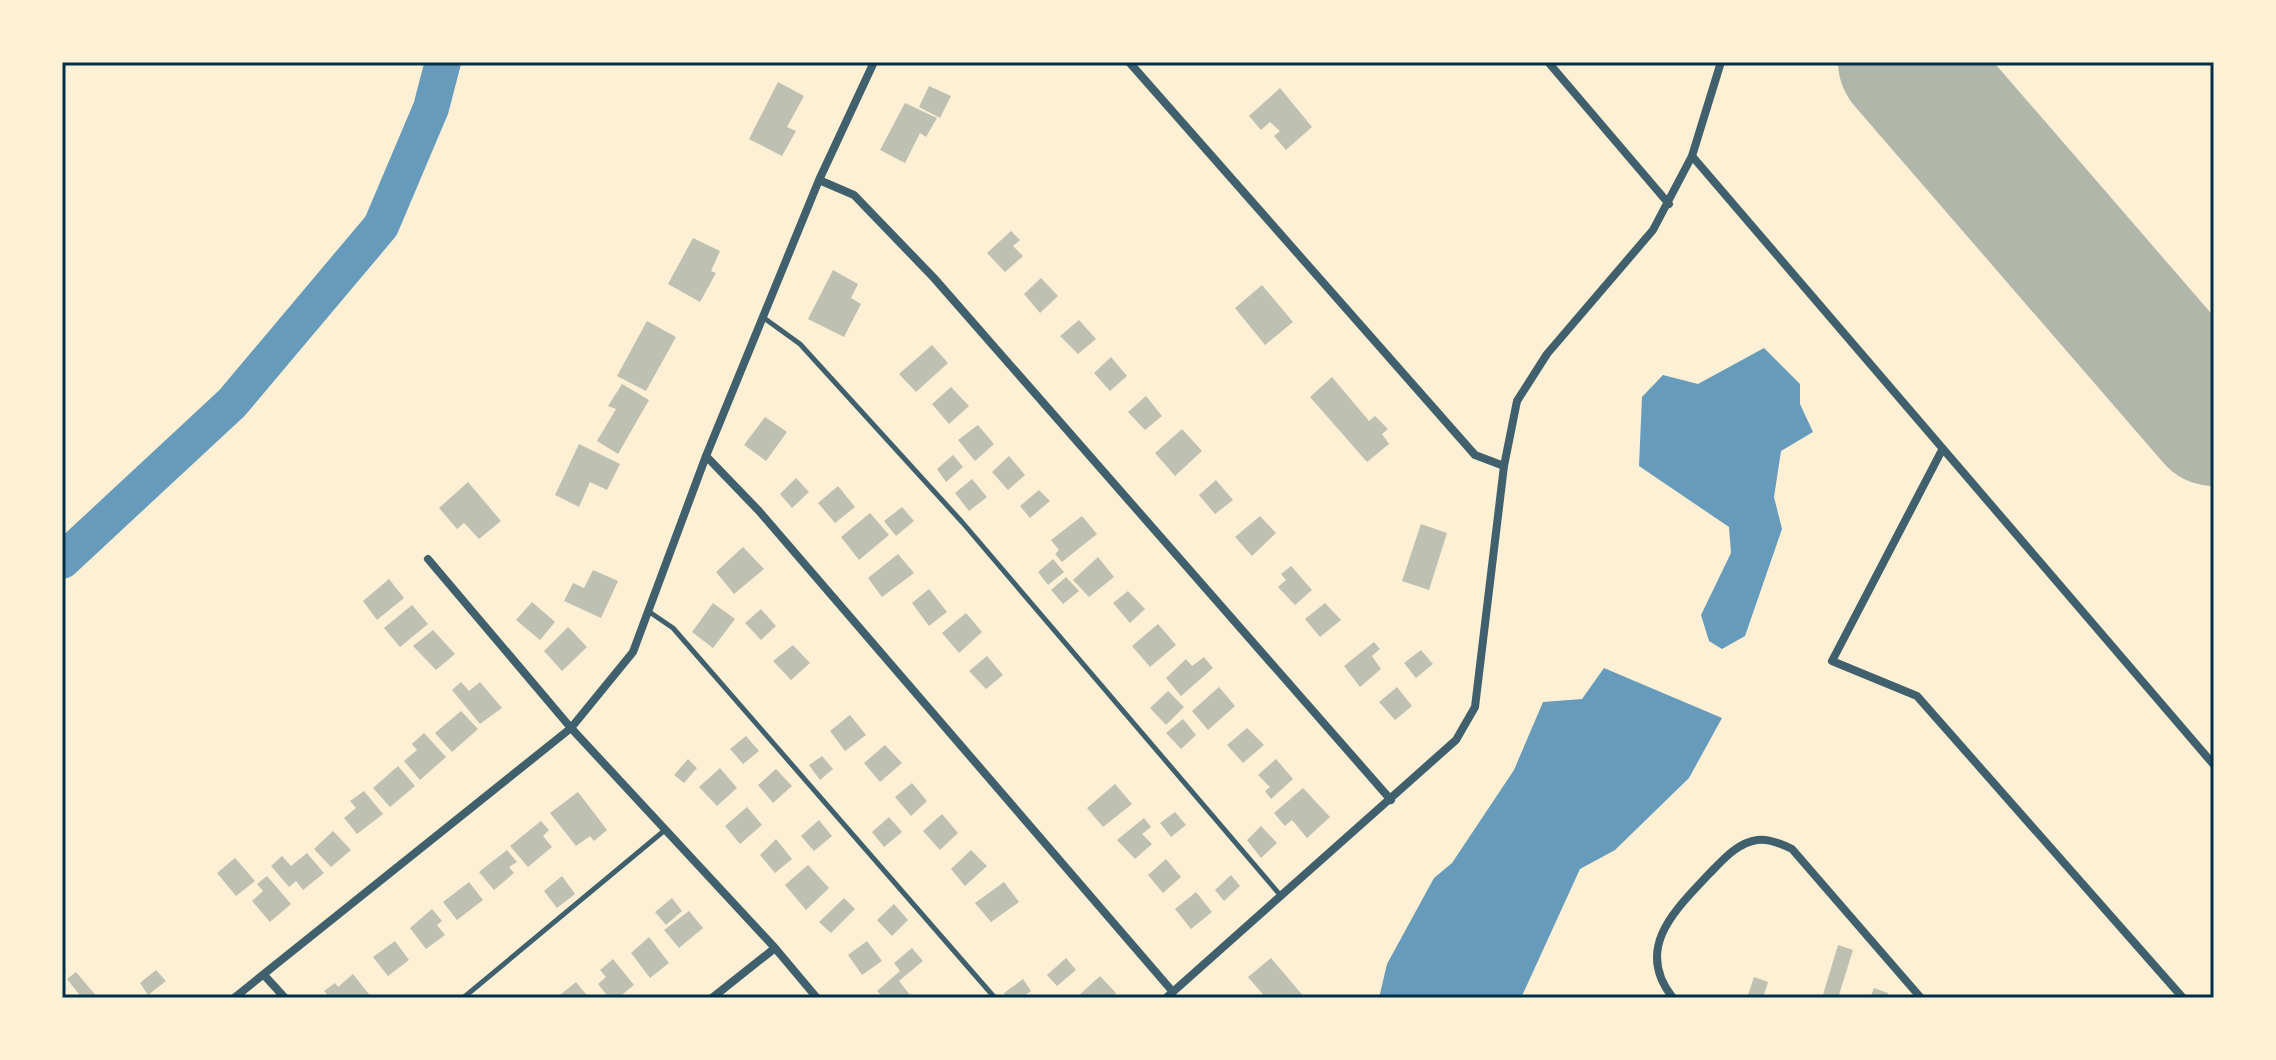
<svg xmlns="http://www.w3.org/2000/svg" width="2276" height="1060" font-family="'PT Sans',sans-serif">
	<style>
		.water { fill: #669bbc }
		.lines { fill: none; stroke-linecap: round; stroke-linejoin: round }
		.river { stroke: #669bbc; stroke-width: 36 }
		.taxiway { stroke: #b1b6ab; stroke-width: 54 }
		.runway { stroke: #b1b6ab; stroke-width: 134 }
		.building { fill: #bec0b2 }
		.service { stroke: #3f606c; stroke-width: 5 }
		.minor { stroke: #3f606c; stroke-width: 8 }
		.neatline { fill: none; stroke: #003049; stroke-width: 3 }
	</style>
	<rect width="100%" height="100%" fill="#fdf0d5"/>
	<path class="water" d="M1764,348L1800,384V404L1813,432L1781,451L1774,497L1782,529L1745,636L1722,649L1709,641L1701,615L1731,553L1729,527L1639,466L1642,397L1663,375L1698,384Z
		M1604,668L1722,718L1689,778L1615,850L1580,869L1521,998H1379L1387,964L1434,878L1452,863L1514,770L1543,702L1582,699Z"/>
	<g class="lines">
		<path class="river" d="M62,561L232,403L381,226L431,108L443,62"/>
		<path class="taxiway" d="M2185,386L2214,354"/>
		<path class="runway" d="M1905,62L2214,419"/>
	</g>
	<path class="building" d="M778,82L804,96L787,127L796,131L782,156L749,139Z
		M929,86L951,96L940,118L919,107Z
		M1280,88L1312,127L1286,150L1274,136L1280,131L1270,122L1261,130L1249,116Z
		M905,103L937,118L926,137L920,133L905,163L880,150Z
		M1011,231L1020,240L1013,246L1023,256L1005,272L987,253Z
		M693,238L720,251L711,271L716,273L700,302L668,284Z
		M833,270L858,284L851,298L861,304L844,337L808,319Z
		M1041,278L1058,296L1040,313L1024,294Z
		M1262,285L1293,322L1265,345L1235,308Z
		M1079,320L1096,339L1078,354L1060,336Z
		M647,321L676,337L646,391L617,376Z
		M932,345L948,363L916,392L899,374Z
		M1111,357L1127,376L1110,391L1094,373Z
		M1332,377L1369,421L1375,416L1388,429L1382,434L1389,444L1367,462L1310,397Z
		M622,384L649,400L618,454L597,441L616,409L608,406Z
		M951,387L969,406L949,424L932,404Z
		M1146,396L1162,416L1145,430L1128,412Z
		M765,417L787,432L766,461L744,445Z
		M978,425L994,444L975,461L958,440Z
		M1182,429L1202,451L1175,476L1155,453Z
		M579,444L620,464L607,490L590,482L579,507L555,495Z
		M953,455L963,467L946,482L937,469Z
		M1009,456L1025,475L1008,490L992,472Z
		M796,478L809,492L792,508L780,494Z
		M972,479L987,497L969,511L955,493Z
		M1216,480L1233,500L1215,514L1199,495Z
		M468,482L501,521L479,539L464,523L457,529L439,508Z
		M838,486L855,507L835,523L818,503Z
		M1039,490L1050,501L1030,518L1020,506Z
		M902,507L914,521L896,536L884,521Z
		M870,513L889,535L859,560L841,537Z
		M1082,516L1097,534L1062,562L1055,554L1059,550L1051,540Z
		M1260,516L1276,533L1252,556L1235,537Z
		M1421,524L1447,533L1429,590L1402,581Z
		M743,547L764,569L734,594L716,572Z
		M898,554L914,573L882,597L868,578Z
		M1098,557L1114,577L1089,597L1073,580Z
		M1053,559L1064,572L1048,585L1038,572Z
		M1291,566L1312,590L1295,605L1278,587L1286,580L1281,574Z
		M593,570L618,581L601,618L564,601L573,583L584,588Z
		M1066,577L1079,591L1063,604L1051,590Z
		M389,579L404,598L377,620L363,601Z
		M929,589L947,612L929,626L912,603Z
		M1128,591L1145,609L1130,623L1113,603Z
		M532,602L555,622L540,640L516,620Z
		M713,603L735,619L713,648L692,632Z
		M1325,603L1341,620L1320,637L1305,619Z
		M412,605L428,624L400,647L384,628Z
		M761,609L776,626L761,640L745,623Z
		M966,613L982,632L959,653L942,633Z
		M1158,624L1176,645L1150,667L1132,646Z
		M568,627L587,647L562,671L544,651Z
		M433,630L455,654L436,670L413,646Z
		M1374,642L1380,649L1372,656L1381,669L1360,687L1344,666Z
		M793,645L810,663L791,680L773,661Z
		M1421,650L1433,664L1416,678L1404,663Z
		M987,656L1003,675L986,689L969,671Z
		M1204,657L1213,668L1181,696L1166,678L1186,659L1192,666Z
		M461,682L469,691L480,682L502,708L480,724L452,690Z
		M1219,687L1235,706L1208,730L1192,711Z
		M1397,687L1412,706L1395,720L1379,702Z
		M1168,691L1184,707L1166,725L1150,708Z
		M461,711L478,729L452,752L435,733Z
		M850,715L866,735L845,751L830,731Z
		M1183,719L1196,735L1181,749L1166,733Z
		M1247,728L1264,745L1243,763L1227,745Z
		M424,733L446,757L420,780L404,761L417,750L412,744Z
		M746,736L759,751L743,764L730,749Z
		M885,745L902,763L880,782L864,763Z
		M822,756L833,769L820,780L809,765Z
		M688,759L697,768L684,783L674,775Z
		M1276,759L1293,779L1271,799L1265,791L1270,787L1258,775Z
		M398,766L415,786L390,807L373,788Z
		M720,768L737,788L717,806L699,787Z
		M776,769L792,786L773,803L758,785Z
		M912,783L927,801L911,816L895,797Z
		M1115,784L1132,804L1103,827L1087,808Z
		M1303,788L1330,817L1307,838L1292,820L1285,826L1274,813Z
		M364,791L383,814L357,834L344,818L356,808L350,801Z
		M578,792L607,830L594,841L590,836L576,846L550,813Z
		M747,807L762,825L740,844L725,826Z
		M1175,812L1186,825L1171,837L1160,823Z
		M942,814L958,833L940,850L923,831Z
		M889,817L902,832L884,847L872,832Z
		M1144,818L1151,827L1142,834L1152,844L1135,859L1117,840Z
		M819,820L832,836L814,851L801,836Z
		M541,821L549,830L543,836L552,847L528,867L510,846Z
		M1261,826L1277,843L1261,858L1247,840Z
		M333,831L351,850L331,867L314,849Z
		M776,839L792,859L775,873L760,855Z
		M507,850L517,862L509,867L514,873L494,890L479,872Z
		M971,850L987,866L965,886L951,869Z
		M307,853L324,873L303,890L296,881L289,887L271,866L282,856L291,866Z
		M235,858L255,881L236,896L217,873Z
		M1166,859L1181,877L1163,893L1148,875Z
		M808,865L829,888L806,910L785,885Z
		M1231,875L1240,886L1224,901L1215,890Z
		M267,876L291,904L270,922L252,901L263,891L257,884Z
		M562,876L575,894L557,908L544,891Z
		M469,882L483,900L457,920L443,902Z
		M1004,882L1019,902L991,922L975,903Z
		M1196,892L1212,912L1191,929L1175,909Z
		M672,898L682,911L666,925L655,912Z
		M844,898L855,909L831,933L819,922Z
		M894,904L908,920L892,936L877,920Z
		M432,909L442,921L437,925L445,935L426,949L410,928Z
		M689,911L703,928L679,948L664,930Z
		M649,937L669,963L650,978L631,953Z
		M395,941L409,960L388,976L373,957Z
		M867,941L882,961L862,975L848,955Z
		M1838,945L1853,950L1838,998H1822Z
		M912,948L923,961L899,981L910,995L884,998L877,991L900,971L894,963Z
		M1066,958L1076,970L1057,986L1047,975Z
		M1271,958L1305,998H1266L1248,977Z
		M613,959L634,985L618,998H609L598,984L606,977L600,970Z
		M156,970L166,981L148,995L140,983Z
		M76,972L98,998H82L67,979Z
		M353,974L372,998H330L324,991L335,983L338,987Z
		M1100,976L1116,993L1111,998H1076Z
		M1754,977L1768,982L1763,998H1747Z
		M1023,979L1031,991L1021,998H1007L1004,993Z
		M576,982L589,998H556Z
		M1874,988L1888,993L1887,998H1870Z"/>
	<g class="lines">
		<path class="service" d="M764,318L800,344L962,522L1281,896
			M648,611L673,628L995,998
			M463,998L665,830"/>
		<path class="minor" d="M1129,62L1475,455L1504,466
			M1548,62L1669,204
			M1692,156L2214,765
			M819,180L854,195L934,278L1391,800
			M1942,450L1832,661L1917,696L2183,998
			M706,456L759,511L1173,992
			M428,559L571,728L775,948L817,998
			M264,975L285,998
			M234,998L571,728L633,652L706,456L819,180L874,62
			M712,998L775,948
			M1166,998L1456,740L1475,707L1504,466L1517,401L1547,354L1653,230L1692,156L1721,62
			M1673,998C1634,949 1674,911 1707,876C1721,862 1736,843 1757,840C1769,838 1782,844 1792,849L1921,998"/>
	</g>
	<rect width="2276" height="1060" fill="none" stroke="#fdf0d5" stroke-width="128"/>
	<rect x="64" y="64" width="2148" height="932" class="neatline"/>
</svg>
